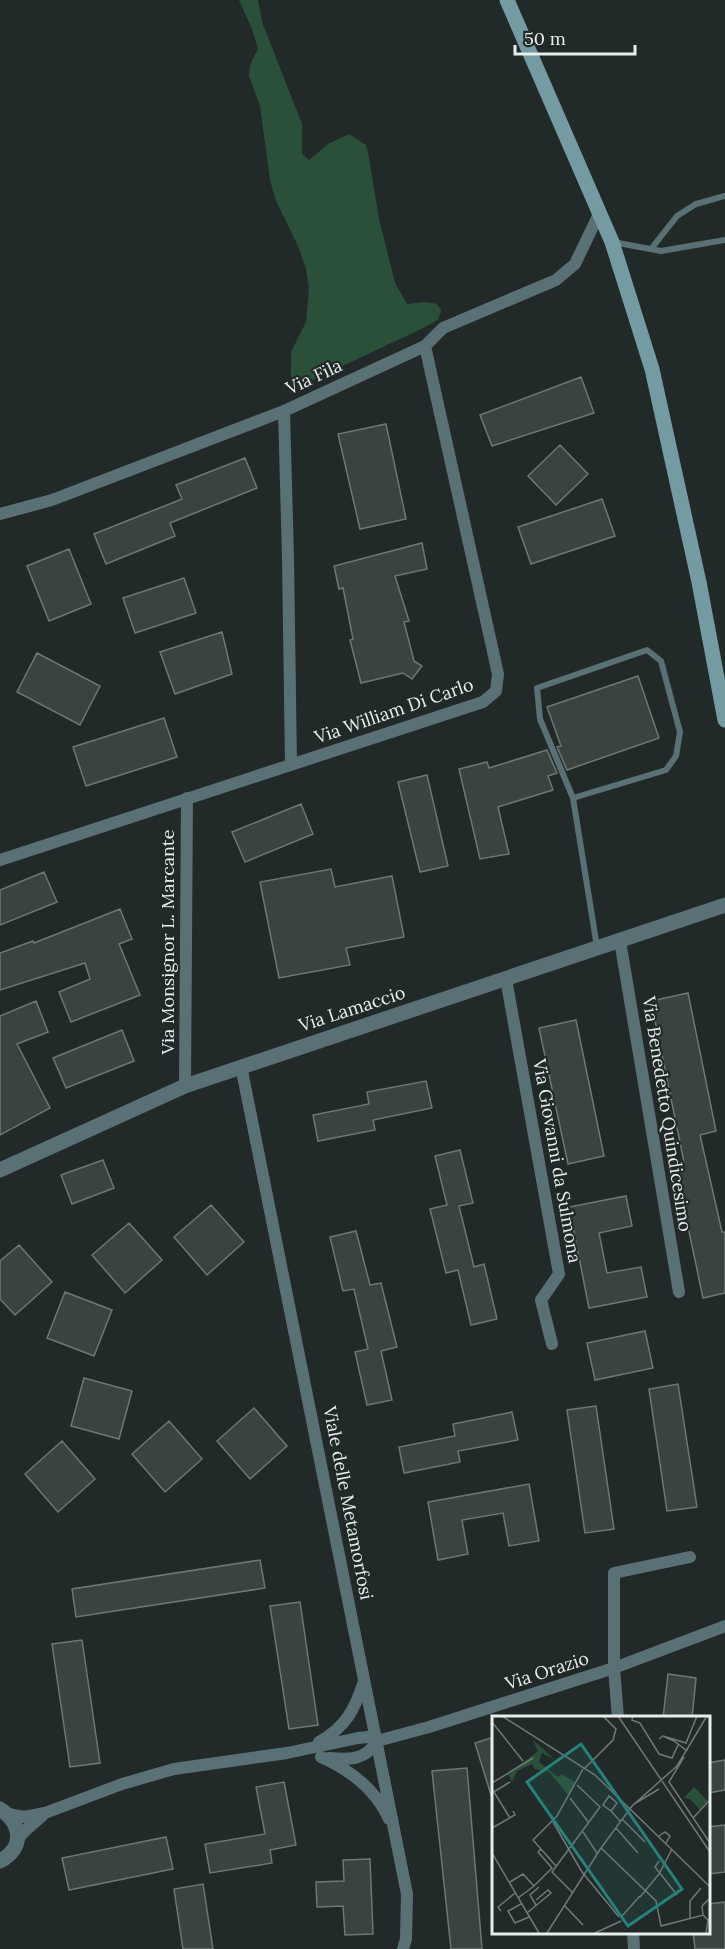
<svg xmlns="http://www.w3.org/2000/svg" width="725" height="1949" font-family="Lora,serif">
	<style>
		.green { fill: #2b5039 }
		.building { fill: #3a4340; stroke: #6d7773; stroke-width: 1.5 }
		.lines { fill: none; stroke-linecap: round; stroke-linejoin: round }
		.service { stroke: #597175; stroke-width: 6 }
		.minor { stroke: #597175; stroke-width: 12 }
		.tertiary { stroke: #597175; stroke-width: 15 }
		.secondary { stroke: #739ba1; stroke-width: 15 }
		.labels { text-anchor: middle; stroke-width: 4.5; stroke-linejoin: round; paint-order: stroke }
		.street-label { font-size: 18px; fill: #e8eeee; stroke: #212a29 }
		.inset-road { fill: none; stroke: #717878; stroke-width: 1.5 }
		.view { fill: #25827b; fill-opacity: 0.15; stroke: #25827b; stroke-width: 3 }
		.inset-edge { fill: none; stroke: #e8eeee; stroke-width: 3 }
	</style>
	<rect width="100%" height="100%" fill="#212a29"/>
	<path class="green" d="M239,0H258L262,22L302,124V154L309,160L328,144L349,134L366,145L369,158L379,219L395,283L407,304L425,302L437,304L441,310L438,320L417,331L291,390V352L306,322L309,288L306,269L299,248L276,201L270,180L260,106L249,76L250,65L258,49L252,29Z"/>
	<path class="building" d="M581,377L594,413L492,446L480,415Z
		M386,424L406,519L360,529L338,434Z
		M560,445L588,474L556,505L528,476Z
		M245,458L257,488L170,523L175,536L106,564L94,534L182,499L176,485Z
		M602,499L615,536L531,564L518,527Z
		M422,543L427,569L395,576L409,621L404,622L414,661L422,666L412,679L403,673L361,683L350,640L353,639L343,588L339,589L334,566Z
		M69,549L91,604L49,621L27,566Z
		M184,578L196,613L135,633L123,598Z
		M222,632L232,674L175,694L160,652Z
		M37,653L100,686L80,725L17,692Z
		M638,676L659,738L567,770L557,747L561,746L547,707Z
		M164,718L177,757L86,786L73,747Z
		M547,750L557,773L548,776L553,790L498,807L509,854L480,859L459,769L487,762L489,768Z
		M427,775L448,866L420,872L398,782Z
		M301,804L313,834L245,862L232,832Z
		M331,869L335,887L392,876L404,937L346,948L350,965L279,978L260,882Z
		M44,872L57,902L0,925V890Z
		M120,909L132,939L119,944L140,995L71,1022L59,992L90,979L85,963L0,990V953L33,941L34,943Z
		M688,993L716,1131L700,1135L722,1232H725V1293L703,1298L687,1222L682,1223L669,1165L684,1162L651,1001Z
		M36,1001L48,1032L17,1044L50,1108L0,1135V1016Z
		M576,1020L604,1156L568,1164L539,1028Z
		M122,1030L134,1061L66,1088L53,1058Z
		M426,1081L432,1108L373,1120L375,1130L318,1141L313,1115L369,1104L367,1092Z
		M460,1150L473,1203L459,1206L474,1267L484,1264L497,1319L471,1325L458,1270L446,1273L430,1209L447,1205L435,1156Z
		M103,1160L114,1188L72,1204L61,1175Z
		M626,1196L632,1226L599,1233L607,1273L641,1267L647,1297L589,1308L569,1207Z
		M211,1205L244,1242L207,1275L174,1237Z
		M129,1223L162,1260L125,1293L92,1255Z
		M356,1231L370,1285L381,1283L397,1347L381,1351L392,1400L367,1405L355,1352L368,1349L354,1289L343,1291L330,1237Z
		M19,1245L52,1282L15,1315L0,1299V1261Z
		M65,1292L112,1310L94,1356L47,1338Z
		M645,1331L653,1368L595,1380L587,1343Z
		M84,1378L132,1391L119,1439L71,1426Z
		M678,1384L697,1507L667,1511L649,1389Z
		M596,1406L614,1529L585,1533L567,1410Z
		M254,1408L287,1446L250,1479L217,1441Z
		M512,1412L518,1440L458,1451L460,1462L404,1473L399,1447L455,1436L453,1424Z
		M169,1421L202,1459L165,1492L132,1454Z
		M62,1441L95,1479L58,1512L25,1474Z
		M529,1484L539,1541L509,1546L503,1513L462,1520L468,1554L438,1560L428,1502Z
		M260,1560L265,1588L76,1617L72,1589Z
		M300,1602L318,1725L289,1729L270,1606Z
		M82,1640L100,1763L70,1767L52,1644Z
		M668,1674L696,1678L692,1718H663Z
		M494,1737V1794L491,1795L475,1743Z
		M725,1760V1790L708,1793V1763Z
		M467,1768L482,1949H451L432,1771Z
		M284,1782L296,1845L270,1850L272,1863L210,1873L205,1844L265,1834L256,1787Z
		M725,1825V1872L708,1874V1827Z
		M166,1837L173,1869L69,1890L62,1858Z
		M370,1859L373,1934L345,1935L343,1906L317,1907L316,1882L344,1881L343,1860Z
		M203,1884L213,1949H183L174,1889Z
		M725,1902V1949H695L693,1932H708V1904Z"/>
	<g class="lines">
		<path class="service" d="M613,242L661,251L725,240
			M651,249L677,216L696,204L725,196
			M573,798L540,719L537,688L647,650L661,661L680,732L676,756L666,770L573,798L597,947"/>
		<path class="minor" d="M284,411L288,558L291,764
			M0,514L52,500L284,411L425,346L443,328L556,280L575,264L599,214
			M0,860L483,702L496,691L498,674L425,346
			M620,941L679,1292
			M506,979L559,1274L541,1300L552,1344
			M241,1066L407,1894L406,1939L403,1949
			M185,1086L187,798
			M618,1718L614,1668V1573L690,1557
			M319,1742C346,1727 355,1709 364,1681
			M321,1757C350,1770 376,1790 389,1819
			M329,1758C350,1760 366,1760 377,1741
			M8,1814L24,1817L45,1813L122,1784L174,1769L287,1753L358,1738L368,1737L377,1741L429,1727L614,1668L725,1626
			M17,1840L26,1830L42,1816
			M633,1932L634,1949"/>
		<path class="tertiary" d="M0,1170L185,1086L725,905
			M0,1809C22,1823 25,1848 0,1861"/>
		<path class="secondary" d="M507,0L612,242L652,369L699,582L725,720"/>
	</g>
	<g class="labels">
		<g class="street-label">
			<text transform="translate(314 377) rotate(-25)" y="6">Via Fila</text>
			<text transform="translate(394 711) rotate(-19)" y="6">Via William Di Carlo</text>
			<text transform="translate(168 942) rotate(-90)" y="6">Via Monsignor L. Marcante</text>
			<text transform="translate(352 1009) rotate(-18)" y="6">Via Lamaccio</text>
			<text transform="translate(667 1114) rotate(81)" y="6">Via Benedetto Quindicesimo</text>
			<text transform="translate(557 1161) rotate(80)" y="6">Via Giovanni da Sulmona</text>
			<text transform="translate(348 1503) rotate(79)" y="6">Viale delle Metamorfosi</text>
			<text transform="translate(547 1671) rotate(-18)" y="6">Via Orazio</text>
		</g>
	</g>
	<g transform="translate(492 1716)">
		<rect width="218" height="218" fill="#212a29"/>
		<path d="M41,24L63,44L50,37L47,46L66,61L70,58L83,66L77,80L57,56L43,53L40,48L25,55L20,66L16,58L46,35ZM202,71L216,85L208,94L198,83L192,82Z" fill="#2b5039"/>
		<path class="inset-road" d="M10,0L103,59L205,158M126,0L218,136M141,0L140,4L148,7L167,38L180,42L186,29M0,6L31,45M171,20L194,27L205,0M167,23L171,20L182,25L195,35M192,41L177,66L218,127M93,52L121,24L124,13L111,0M0,67L41,42M2,76L18,102M0,77L18,66M78,82L97,107M142,88L167,73M119,95L111,89L117,80L125,87L119,95L128,105M201,102L218,84M130,103L153,126M61,106L90,156L127,201M0,112L23,99L21,95M124,112L146,137M91,116L105,137M167,120L173,116L178,120L174,127M109,132L164,185L169,210L211,199L216,204L214,217M0,137L47,217M167,145L163,151L185,179M64,150L41,124L65,100L91,53M205,158L218,171M18,166L31,158L42,170L26,182M42,170L60,152L46,136L49,133M81,177L60,156L108,91L85,69M148,181L167,158L180,133M29,188L16,195L23,207L37,201M44,189L38,179L47,171M73,190L91,209M9,195L6,191L23,177M35,197L59,177L56,174L44,184M211,199L210,190L217,183M130,200L148,180M198,203V185L209,172M55,217L109,132L140,90L185,50L215,0M103,217L129,205"/>
		<path class="view" d="M89,28L190,173L136,210L35,66Z"/>
		<rect width="218" height="218" class="inset-edge"/>
	</g>
	<path d="M515 45v9h120v-9" fill="none" stroke="#e8eeee" stroke-width="3"/>
	<text x="524" y="45" font-size="18" fill="#e8eeee" stroke="#212a29" stroke-width="4.5" paint-order="stroke">50 m</text>
</svg>
